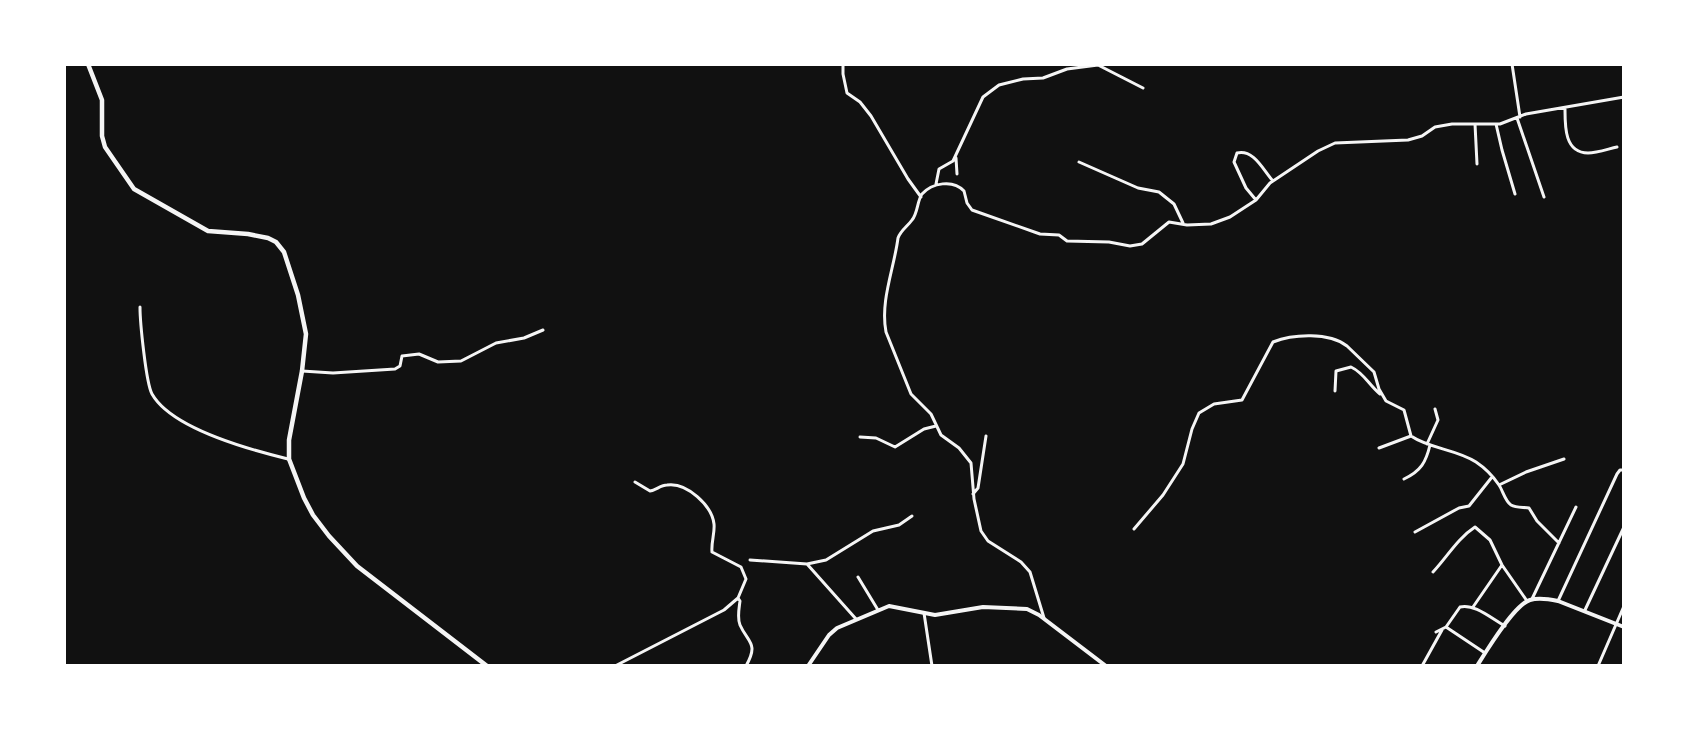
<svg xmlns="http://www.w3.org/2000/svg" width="1688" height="730" font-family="Arial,sans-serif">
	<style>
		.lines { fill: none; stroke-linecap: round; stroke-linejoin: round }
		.minor { stroke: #f5f5f5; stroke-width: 3 }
		.tertiary { stroke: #f5f5f5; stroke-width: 4 }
		.secondary { stroke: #f5f5f5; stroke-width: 4.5 }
	</style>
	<rect width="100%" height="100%" fill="#111"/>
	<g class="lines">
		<path class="minor" d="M843,64V74L847,93L860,102L871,116L908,179L921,197
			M1512,64L1520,117
			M1565,108C1565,125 1564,153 1588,153C1597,153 1608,149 1617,147
			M1517,118L1544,197
			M1475,124L1477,164
			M1496,124L1502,150L1515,194
			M956,158L957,174
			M1079,162L1138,188L1159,192L1174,204L1183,223
			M936,184L939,169L953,161L983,97L999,85L1023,79L1043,78L1067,69L1098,65L1143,88
			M1256,200L1246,188L1234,162L1237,153C1254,149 1263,170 1273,181
			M140,307C140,322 146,383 152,394C172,429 251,450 288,459
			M302,371L333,373L395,369L400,366L402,356L419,354L438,362L461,361L496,343L524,338L543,330
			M1335,391L1336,371L1351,367C1364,373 1369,385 1380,394
			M860,437L876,438L895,447L924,429L936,426
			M1427,444L1438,420L1435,409
			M1379,448L1411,436
			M1404,479C1421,471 1426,462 1430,445
			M1499,485L1526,472L1564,459
			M973,494L978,488L986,436
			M1134,529L1163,495L1183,464L1192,429L1199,413L1214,404L1242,400L1273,342C1293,334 1329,332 1347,346L1374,372L1379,389L1386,401L1404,410L1411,436C1430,449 1456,449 1476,462C1485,468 1493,476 1499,485C1503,491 1505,501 1511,505C1516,508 1524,507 1529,508L1537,521L1559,543
			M1415,532L1459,508L1469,506L1492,477
			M750,560L807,564L856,619
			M807,564L826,560L873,531L899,525L912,516
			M1433,572C1447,557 1458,538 1475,527L1490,540L1502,565L1527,601
			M858,577L878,610
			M738,598L740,601C739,609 737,618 740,625C748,643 759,643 746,666
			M1532,599L1576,507
			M1558,601L1617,474L1620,470H1624
			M1473,607L1502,565
			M1585,610L1624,527
			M924,613L932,666
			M1044,618L1030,572L1021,562L988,541L981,531L974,499L971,463L959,448L941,435L931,414L911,394L886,332C880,301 894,269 898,238C901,230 907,227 912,220C918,213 917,201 922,194C932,183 953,179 964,191L967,203L972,210L1040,234L1059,235L1067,241L1109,242L1130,246L1142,244L1169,222L1187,225L1211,224L1230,217L1256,200L1270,183L1318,151L1335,143L1408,140L1422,136L1435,127L1452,124H1500L1526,114L1624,97
			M1446,627L1485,653
			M1436,632L1446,627L1460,607C1474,603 1492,619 1505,626
			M615,666L724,610L738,598L746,579L741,567L712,552C711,542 715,533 714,524C712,506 687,482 667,485C661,485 656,490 650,491L635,482
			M1422,666L1442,630
			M1598,666L1624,606"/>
		<path class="tertiary" d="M808,666L829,635L837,628L889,606L935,615L983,607L1027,609L1039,615L1106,666
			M1477,666C1487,650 1514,605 1530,600C1539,597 1549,599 1558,601L1624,627"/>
		<path class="secondary" d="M88,64L102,100V136L105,147L134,189L208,231L248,234L268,238L276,242L284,252L298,295L306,334L302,371L289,440V459L304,498L313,515L329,536L357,566L487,666"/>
	</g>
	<rect width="1688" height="730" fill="none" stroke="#ffffff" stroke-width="132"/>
</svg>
